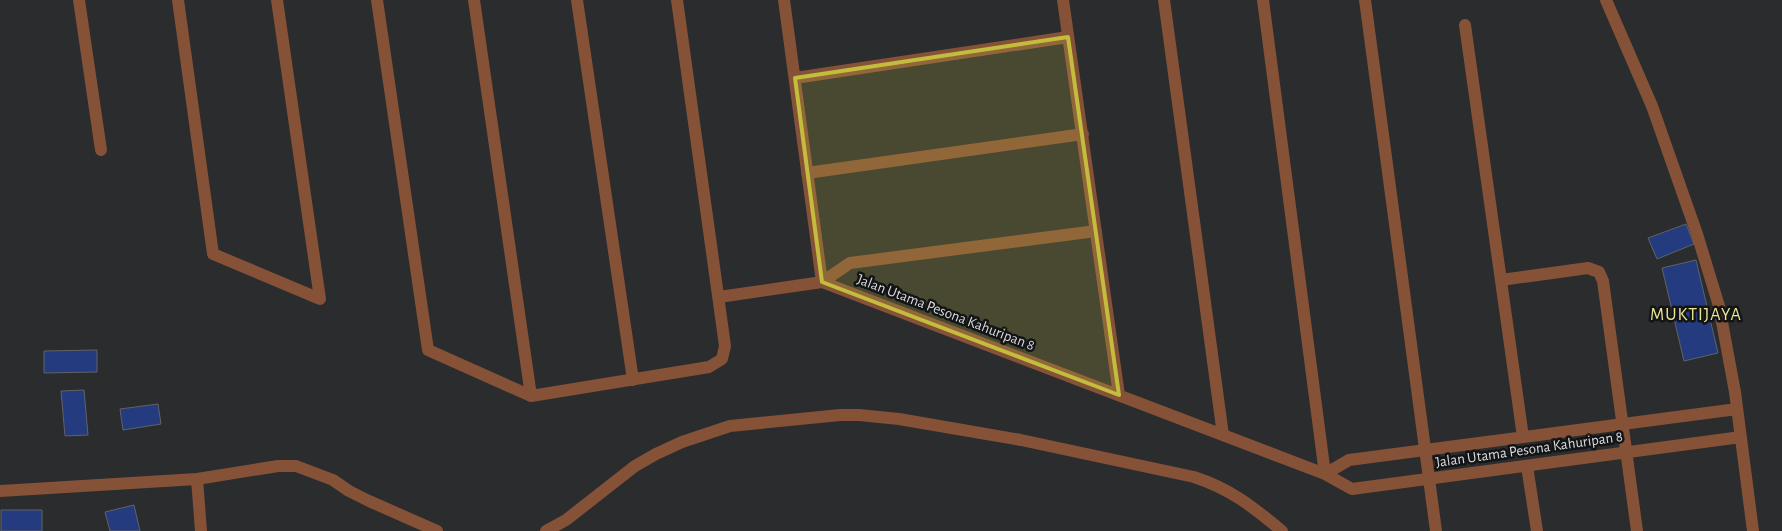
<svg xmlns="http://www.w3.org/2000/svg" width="1782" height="531" font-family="'Alegreya Sans',sans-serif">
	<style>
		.building { fill: #243b7f; stroke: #616265 }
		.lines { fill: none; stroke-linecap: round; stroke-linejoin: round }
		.minor { stroke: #855137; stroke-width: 12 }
		.marked { fill: #c4bc3d; fill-opacity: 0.2; stroke: #c4bc3d; stroke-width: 4; stroke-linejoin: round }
		.labels { text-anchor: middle; stroke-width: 5; stroke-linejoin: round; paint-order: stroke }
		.street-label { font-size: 15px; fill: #dadbdd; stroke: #131415 }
		.quarter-label { font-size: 18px; letter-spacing: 1px; fill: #e9e595; stroke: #131415 }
	</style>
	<rect width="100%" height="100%" fill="#2a2c2e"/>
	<path class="building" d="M1686,224L1694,244L1657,259L1648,238Z
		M1696,260L1718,353L1684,361L1662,268Z
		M97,350V372L44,373V351Z
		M84,390L88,435L65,436L61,391Z
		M158,404L161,424L123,430L120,409Z
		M134,505L140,531H110L105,512Z
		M1,510H42V531H1Z"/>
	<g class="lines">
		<path class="minor" d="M79,0L101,150
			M178,0L213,254L320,299L277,0
			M377,0L428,350L531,396L709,367L722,359L725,346L677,0
			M474,0L531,396
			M577,0L633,380
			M784,0L822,282
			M1063,0L1119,395
			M1164,0L1223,435
			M1263,0L1325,474
			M1365,0L1436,531
			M1606,0L1652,106L1697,234L1719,306L1735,392L1753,531
			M1465,25L1523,437
			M795,78L1068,37
			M807,173L1083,134
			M1501,280L1588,268L1599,272L1603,281L1637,531
			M822,282L1325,474L1352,489L1741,437
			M719,297L822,282L850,263L1096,231
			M1527,466L1537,531
			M1325,474L1349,460L1737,409
			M197,479L201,531
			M0,491L197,479L278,466H296L333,480L349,491L369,501L437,531
			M546,531L566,520L635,466L656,454L682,442L730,426L840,415H859L899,419L1021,440L1194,477C1231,489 1253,507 1282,531"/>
	</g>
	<path class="marked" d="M1068,37L1119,395L822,282L795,78Z"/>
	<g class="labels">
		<g class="street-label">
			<text transform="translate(946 312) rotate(21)" y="5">Jalan Utama Pesona Kahuripan 8</text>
			<text transform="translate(1529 449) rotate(-8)" y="5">Jalan Utama Pesona Kahuripan 8</text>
		</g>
		<g class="quarter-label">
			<text x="1696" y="320">MUKTIJAYA</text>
		</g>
	</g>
</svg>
